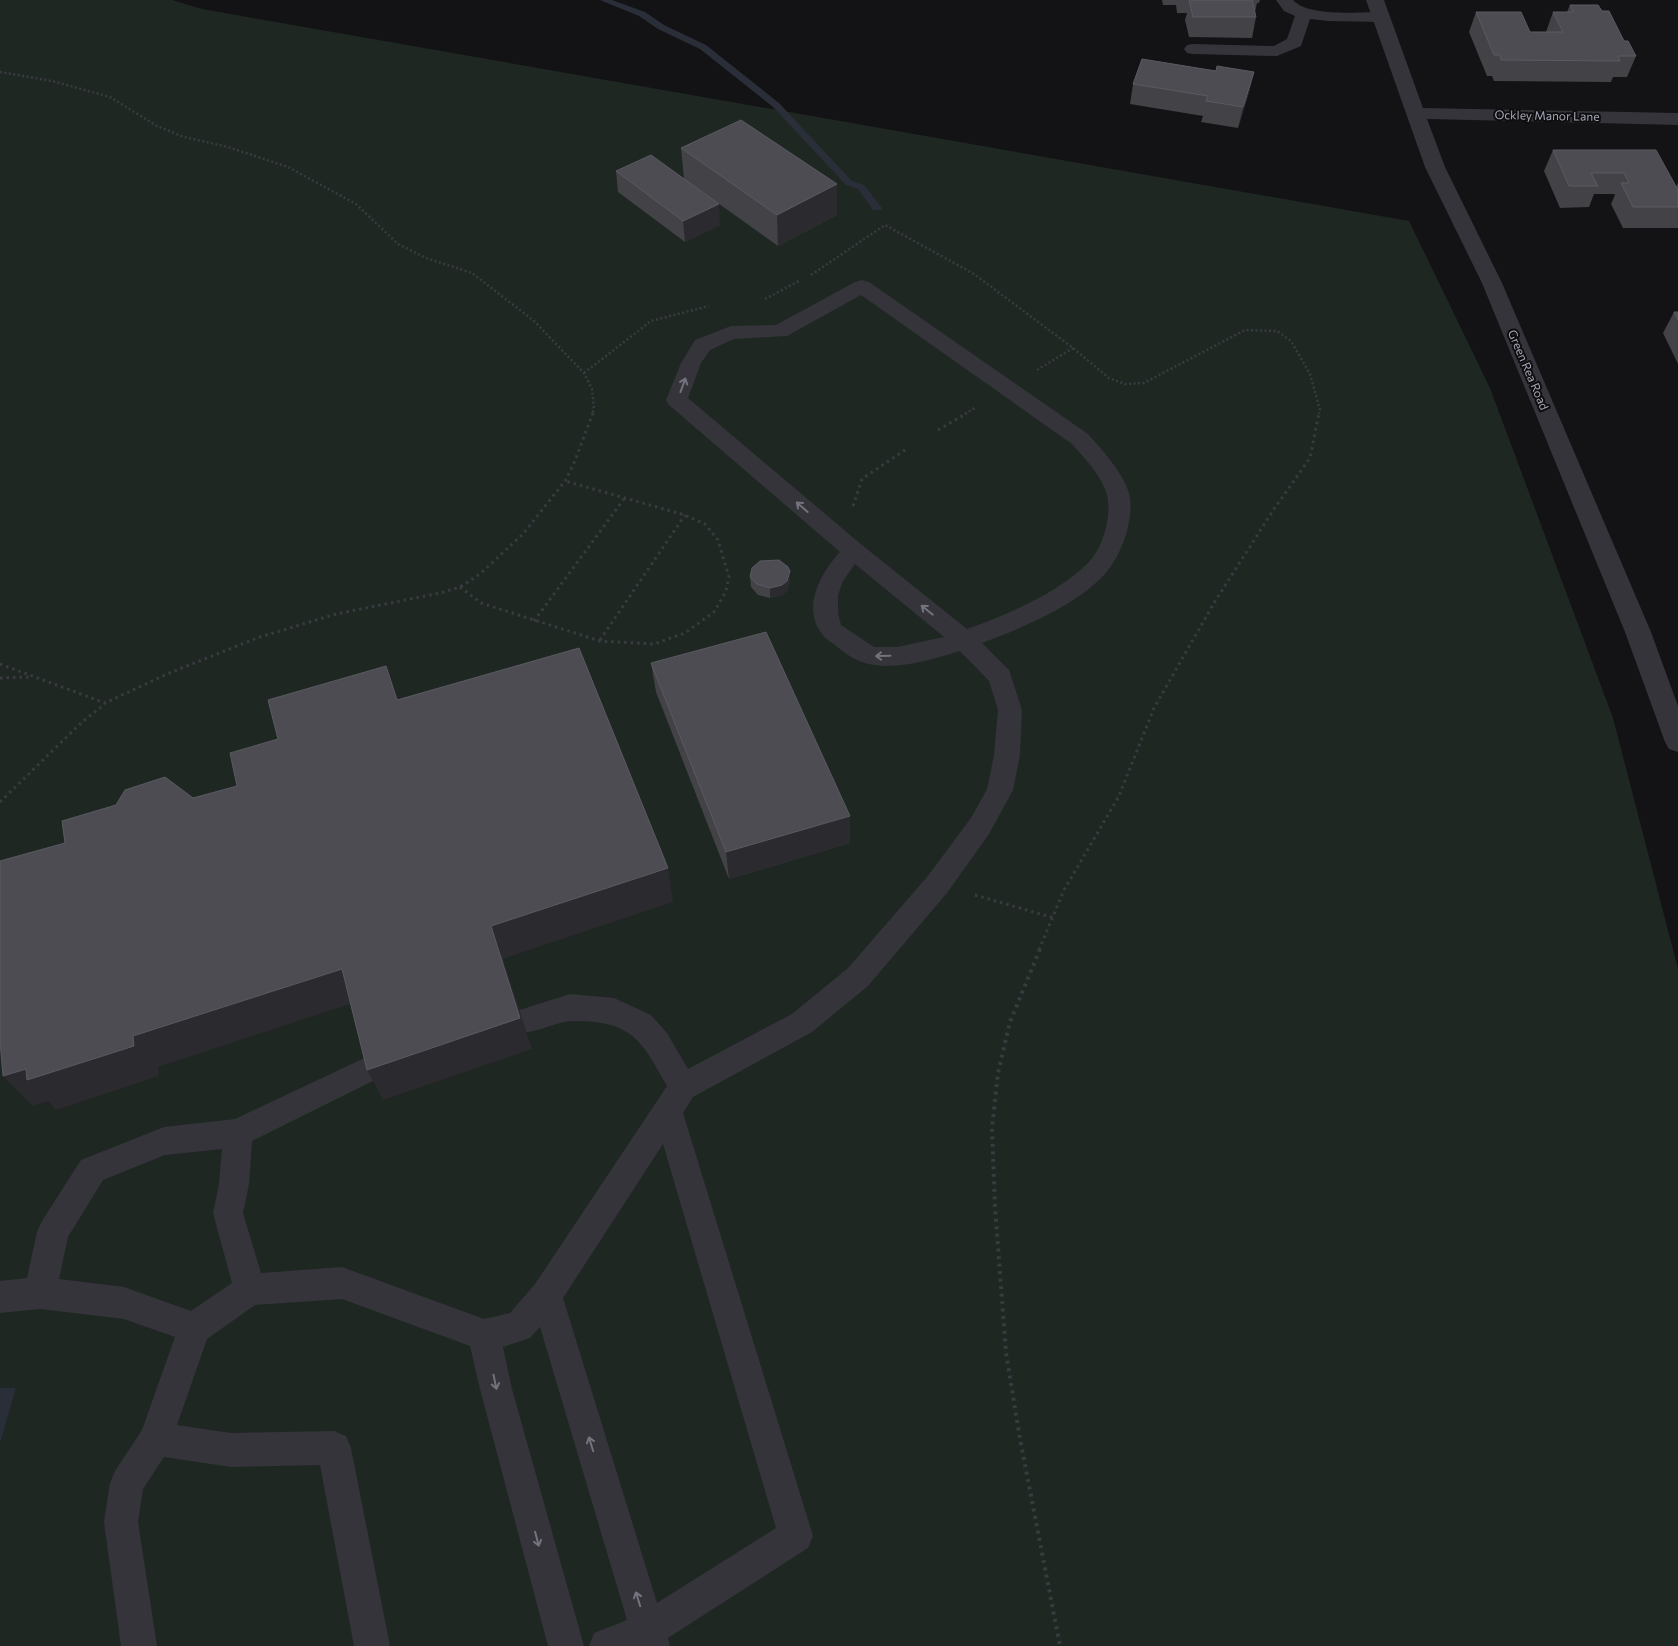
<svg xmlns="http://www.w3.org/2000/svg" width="1678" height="1646" font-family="Commissioner,sans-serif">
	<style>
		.green { fill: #1f2722 }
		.water { fill: #292e38 }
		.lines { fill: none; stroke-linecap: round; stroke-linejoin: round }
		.stream { fill: #292e38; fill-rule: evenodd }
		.path-far2 { stroke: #3a3a41; stroke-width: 2.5; stroke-dasharray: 2 2.5; stroke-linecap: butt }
		.path-far1 { stroke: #3a3a41; stroke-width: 3; stroke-dasharray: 2.5 4; stroke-linecap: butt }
		.path { stroke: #3a3a41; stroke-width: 4; stroke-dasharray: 3 4.5; stroke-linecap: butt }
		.lane { fill: #34343a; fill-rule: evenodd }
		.street { fill: #34343a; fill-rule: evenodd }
		.wall { fill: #424247 }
		.shaded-wall { fill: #2b2a2e }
		.building { fill: #4d4c53; stroke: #5a5a62 }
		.oneway { stroke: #72737e }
		.labels { text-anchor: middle; stroke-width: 4; stroke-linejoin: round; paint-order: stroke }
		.far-street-label { font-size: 12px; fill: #a4a6b5; stroke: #0e0e10 }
	</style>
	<rect width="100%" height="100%" fill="#131315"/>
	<path class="green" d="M0,0H172L202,9L1409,221L1490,388L1613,718L1678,969V1646H0Z"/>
	<path class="water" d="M0,1388H16L0,1443Z"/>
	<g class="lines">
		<path class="stream" d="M600,0H612L645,12L664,25L706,45L779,103L852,181L864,185L882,208L881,210H873L858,189L846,185L773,107L700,49L658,29L639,16Z"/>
		<path class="path-far2" d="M0,72L52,81L110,97L157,126L184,137L228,147L288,167L356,204L398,244L426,258L472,273L534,321L584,373L592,389L594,409L592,414
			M811,275L885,225L974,274L1073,348L1109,378L1125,384L1144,383L1245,330L1277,331L1291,341L1310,374L1320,410L1319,414
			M765,299L799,281
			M1037,370L1073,348
			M584,373L651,321L709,306
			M965,414L976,407"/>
		<path class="path-far1" d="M938,430L967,413
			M853,506L862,479L908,448
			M460,587L481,603L600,641L654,644L685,633L714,612L726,591L729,577L718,540L705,524L685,515L565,481
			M534,621L624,499
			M600,640L685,515
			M0,664L105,703L167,674L257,638L336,614L440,593L460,587L480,574L523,534L565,481L574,463L593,413
			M0,678L31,677
			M0,802L82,722L105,704
			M975,895L1054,918
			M1039,950L1064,890L1119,796L1154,708L1214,603L1274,509L1310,458L1319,413"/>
		<path class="path" d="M1040,949L1010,1022L998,1073L992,1128L995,1207L1006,1353L1020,1439L1060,1646"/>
		<path class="lane" d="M1276,0H1293C1308,17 1359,12 1381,12L1387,13L1389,17L1387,21L1381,22L1328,21L1310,19L1301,46L1277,56L1193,54L1187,53L1184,49L1187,45L1193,44L1274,46L1287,39L1295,16L1284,11Z
			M862,280L869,282L1088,434C1103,451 1122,471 1129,493C1132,505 1130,519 1127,531C1123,546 1115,563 1104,575C1075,606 1022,628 982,643L1009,670L1022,710L1020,755L1013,790L989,834L947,893L868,986L812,1032L693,1097L683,1113L813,1536L808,1548L668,1638L670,1646H589L594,1633L627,1620L540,1327L530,1338L503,1347L512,1389L584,1646H548L480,1389L470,1346L342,1299L255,1305L207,1339L177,1425L231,1433L334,1431L346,1436L351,1448L390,1646H354L320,1465L231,1467L164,1457L143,1489L138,1522L157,1646H121L104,1522L110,1483L115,1471L142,1430L175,1337L124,1319L40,1309L0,1313V1281L27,1278L37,1232L42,1221L81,1160L164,1127L235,1119L375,1053L385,1057L390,1066L385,1075L252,1141L249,1184L243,1213L261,1273L342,1267L484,1319L510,1313L535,1284L667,1086C647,1052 638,1026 594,1022C580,1021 570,1020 557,1024C541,1028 528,1036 513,1030L509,1021L513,1012L570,994L614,998L651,1015L667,1033L688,1069L792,1014L848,968L927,877L971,818L987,789L994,755L998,710L989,681L960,651C933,659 903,669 874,665C859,663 847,655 836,646C832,642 825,639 822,634C801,607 821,573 840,552L669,405L666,400L681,363L695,340L731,326L776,325L855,282ZM861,295L1072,444C1085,459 1102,476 1107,495C1112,516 1103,548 1088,563C1058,593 1007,615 967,629L862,545L688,398L701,363L710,350L734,339L787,336ZM855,564L944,637L897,647H874L841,625L838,613V595L843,581ZM663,1144L776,1528L657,1603L563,1298ZM222,1149L219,1184L213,1213L232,1283L191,1311L124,1287L59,1279L68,1237L103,1180L165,1155Z"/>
		<path class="street" d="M1366,0H1384L1423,108L1678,113V125L1427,119L1445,167L1502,283L1651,632L1678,706V752L1669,749L1665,742L1625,632L1482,283L1425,167Z"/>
	</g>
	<path class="wall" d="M1162,0H1260L1259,3H1257L1255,12L1256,17L1252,38L1189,37L1185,20L1187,13H1177L1176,5H1163Z
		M1570,5L1602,11L1636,56L1627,77H1613L1611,82L1494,81L1492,76H1487L1469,32L1476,12L1530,32H1546L1553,12H1567Z
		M1216,71L1254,72L1249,92L1238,128L1201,122L1203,116L1130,104L1133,84Z
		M681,148L837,184V215L778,246L694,186L720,225L685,242L618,192L616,171L684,179Z
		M1553,150L1676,187L1678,183V228H1623L1611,204L1615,195L1614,194H1594L1589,207L1560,208L1544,171Z
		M1674,312H1678V364L1663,333Z
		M750,577L790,582L787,591L782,595L770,598L758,595L751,587Z
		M651,663L850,843L729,879L656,692Z"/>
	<path class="shaded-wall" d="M1254,72L1249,92L1238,128L1243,107Z
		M837,184V215L778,246L777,215Z
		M719,204L720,225L685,242L683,221Z
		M790,571V582L787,591L782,595L770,598V588Z
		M386,666L400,703L397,700Z
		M850,816V843L729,879L726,852Z
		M668,868L673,902L503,959L532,1049L383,1100L367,1070L491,926Z
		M342,969L359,1001L158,1067L159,1076L56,1110L48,1101L33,1106L3,1076L133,1036Z"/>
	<path class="building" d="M1189,0H1252L1256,17H1193Z
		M1570,5H1598L1602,11H1609L1624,41H1628L1636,56H1618L1620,61L1501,60L1500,55H1494L1476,12H1521L1530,32H1563L1553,12H1573Z
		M1142,59L1216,71L1217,66L1254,72L1243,107L1206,101L1208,96L1133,84Z
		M741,120L837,184L777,215L681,148Z
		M1553,150H1656L1678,190V207H1633L1621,183H1629L1624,173H1591L1598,186H1569Z
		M651,155L719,204L683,221L616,171Z
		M1674,312H1678V320Z
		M779,560L788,567L790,571L787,581L782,585L770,588L757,584L750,577L752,568L760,561Z
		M766,632L850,816L726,852L651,663Z
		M579,648L668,868L491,926L520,1018L367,1070L342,969L133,1036L134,1046L27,1080L26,1069L3,1076L0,1041V861L65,843L62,821L116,805L125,790L165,777L193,798L237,786L230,753L278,739L268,700L386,666L397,700Z"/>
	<defs><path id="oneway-shaft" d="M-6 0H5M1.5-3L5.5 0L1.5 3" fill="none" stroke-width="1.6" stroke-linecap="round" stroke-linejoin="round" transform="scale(1.25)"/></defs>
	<g class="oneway">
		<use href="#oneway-shaft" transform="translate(683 385) rotate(-70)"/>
		<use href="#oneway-shaft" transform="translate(802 507) rotate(-139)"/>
		<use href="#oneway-shaft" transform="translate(927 610) rotate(-141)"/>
		<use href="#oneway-shaft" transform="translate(883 656) rotate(179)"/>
		<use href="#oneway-shaft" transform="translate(495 1382) rotate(78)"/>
		<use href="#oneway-shaft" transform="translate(591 1444) rotate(-107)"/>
		<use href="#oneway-shaft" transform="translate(537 1539) rotate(75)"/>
		<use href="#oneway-shaft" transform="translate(638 1599) rotate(-107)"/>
	</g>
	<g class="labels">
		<g class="far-street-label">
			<text transform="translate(1547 116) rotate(1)" y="4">Ockley Manor Lane</text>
			<text transform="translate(1528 370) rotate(67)" y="4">Green Rea Road</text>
		</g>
	</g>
</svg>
